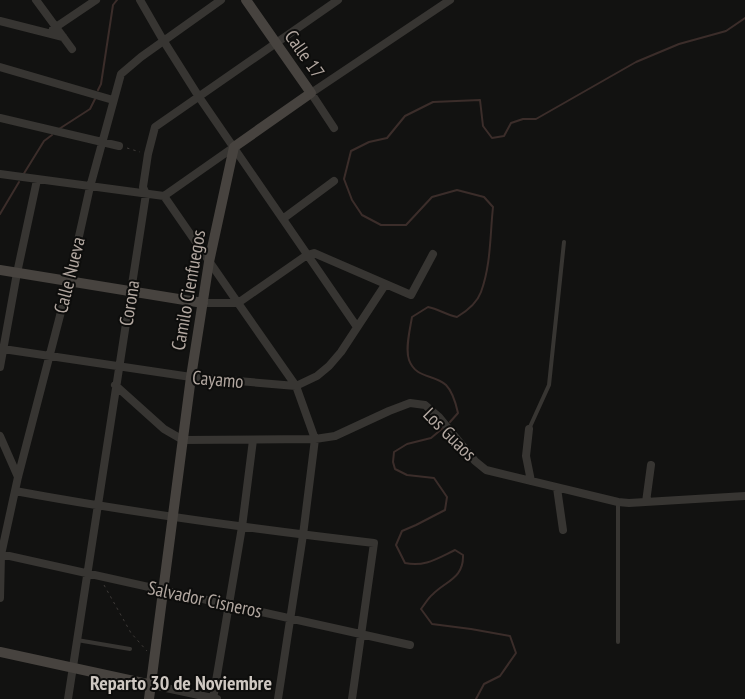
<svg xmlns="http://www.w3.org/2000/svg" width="745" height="699" font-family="'PT Sans Narrow',sans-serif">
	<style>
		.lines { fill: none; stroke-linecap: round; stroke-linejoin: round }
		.stream { stroke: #3b2d2a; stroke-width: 2 }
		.path { stroke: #3e3a38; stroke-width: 1; stroke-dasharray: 2.5 4; stroke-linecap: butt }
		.lane { stroke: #373532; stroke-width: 4 }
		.street { stroke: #373532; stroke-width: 8 }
		.secondary { stroke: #47433f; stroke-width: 10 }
		.labels { text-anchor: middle; stroke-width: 4; stroke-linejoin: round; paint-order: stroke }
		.street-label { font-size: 19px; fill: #b3a8a1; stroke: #0d0d0c }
		.neighbourhood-label { font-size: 20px; font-weight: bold; fill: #cfc8c2; stroke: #0d0d0c }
	</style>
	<rect width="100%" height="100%" fill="#121211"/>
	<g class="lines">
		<path class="stream" d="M98,90L101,84L113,5L117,0
			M59,129L90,109L95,99
			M23,175L44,141L52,135
			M0,214L19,182
			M450,422L458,413C456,404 453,392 446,385C434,374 416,379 409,360C405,349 410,329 412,317L428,307C439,309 446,315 457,317C467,311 477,303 481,292C491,265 490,235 493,207L484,197L457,190L432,197L406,225H381L362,215L352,200L344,179L351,151L369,142L387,138L405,116L433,102L480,100L483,126L492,138L504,136L511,123L523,119H536L636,62L679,44L726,31L745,18
			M443,428L431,438L407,444L394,452L393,462L395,469L407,475L434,478L447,497L445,510L416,525L402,531L396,545L405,563C425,567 436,559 455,550L463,555C464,578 446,581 433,594C428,598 425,604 421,609L432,624L471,629L510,636L516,653L500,676L484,684L476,699"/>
		<path class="path" d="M127,148L140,152
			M104,585L131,633L147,651"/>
		<path class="lane" d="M529,429L549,385L564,242
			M618,502V642
			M77,640L130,649"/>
		<path class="street" d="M36,0L72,49
			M140,0L163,40L199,97L357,327
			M0,21L63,37
			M53,29L96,0
			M0,67L113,100
			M0,118L119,146
			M334,128L311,93L450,0
			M0,174L164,196L234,147
			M164,196L238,303L296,386L315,439L303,535L278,699
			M284,218L334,181
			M203,303H238L307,255L314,253L411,295L433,254
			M3,349L191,377L296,386L317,376L329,366L341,352L385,285
			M0,367L17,273L37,180
			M115,385L164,429L183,440L315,439L335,436L389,411L410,403L425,405L439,417L475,461L486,470L618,502L629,503L745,496
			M529,429L526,456L531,481
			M0,436L18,477
			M557,488L563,530
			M15,491C134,513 254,529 374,543L352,699
			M646,502L651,465
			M0,554L410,645
			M0,598L1,555L18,477L69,281L90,187L121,74L141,57L221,0
			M152,685L217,699
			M68,699L146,194L143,187L148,154L155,127L338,0
			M213,699L242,527L253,440"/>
		<path class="secondary" d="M0,270L203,303
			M0,652L152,685
			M149,699L191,377L209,262L234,147L311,93L246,0"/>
	</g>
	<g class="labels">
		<g class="street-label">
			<text transform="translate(305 54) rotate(55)" y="7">Calle 17</text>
			<text transform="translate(69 275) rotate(-76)" y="7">Calle Nueva</text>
			<text transform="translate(188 290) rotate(-80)" y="7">Camilo Cienfuegos</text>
			<text transform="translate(129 303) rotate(-81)" y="7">Corona</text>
			<text transform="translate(218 379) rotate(5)" y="7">Cayamo</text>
			<text transform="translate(450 434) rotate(45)" y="7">Los Guaos</text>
			<text transform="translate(205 599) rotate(12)" y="7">Salvador Cisneros</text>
		</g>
		<g class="neighbourhood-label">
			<text x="181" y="690">Reparto 30 de Noviembre</text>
		</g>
	</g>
</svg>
